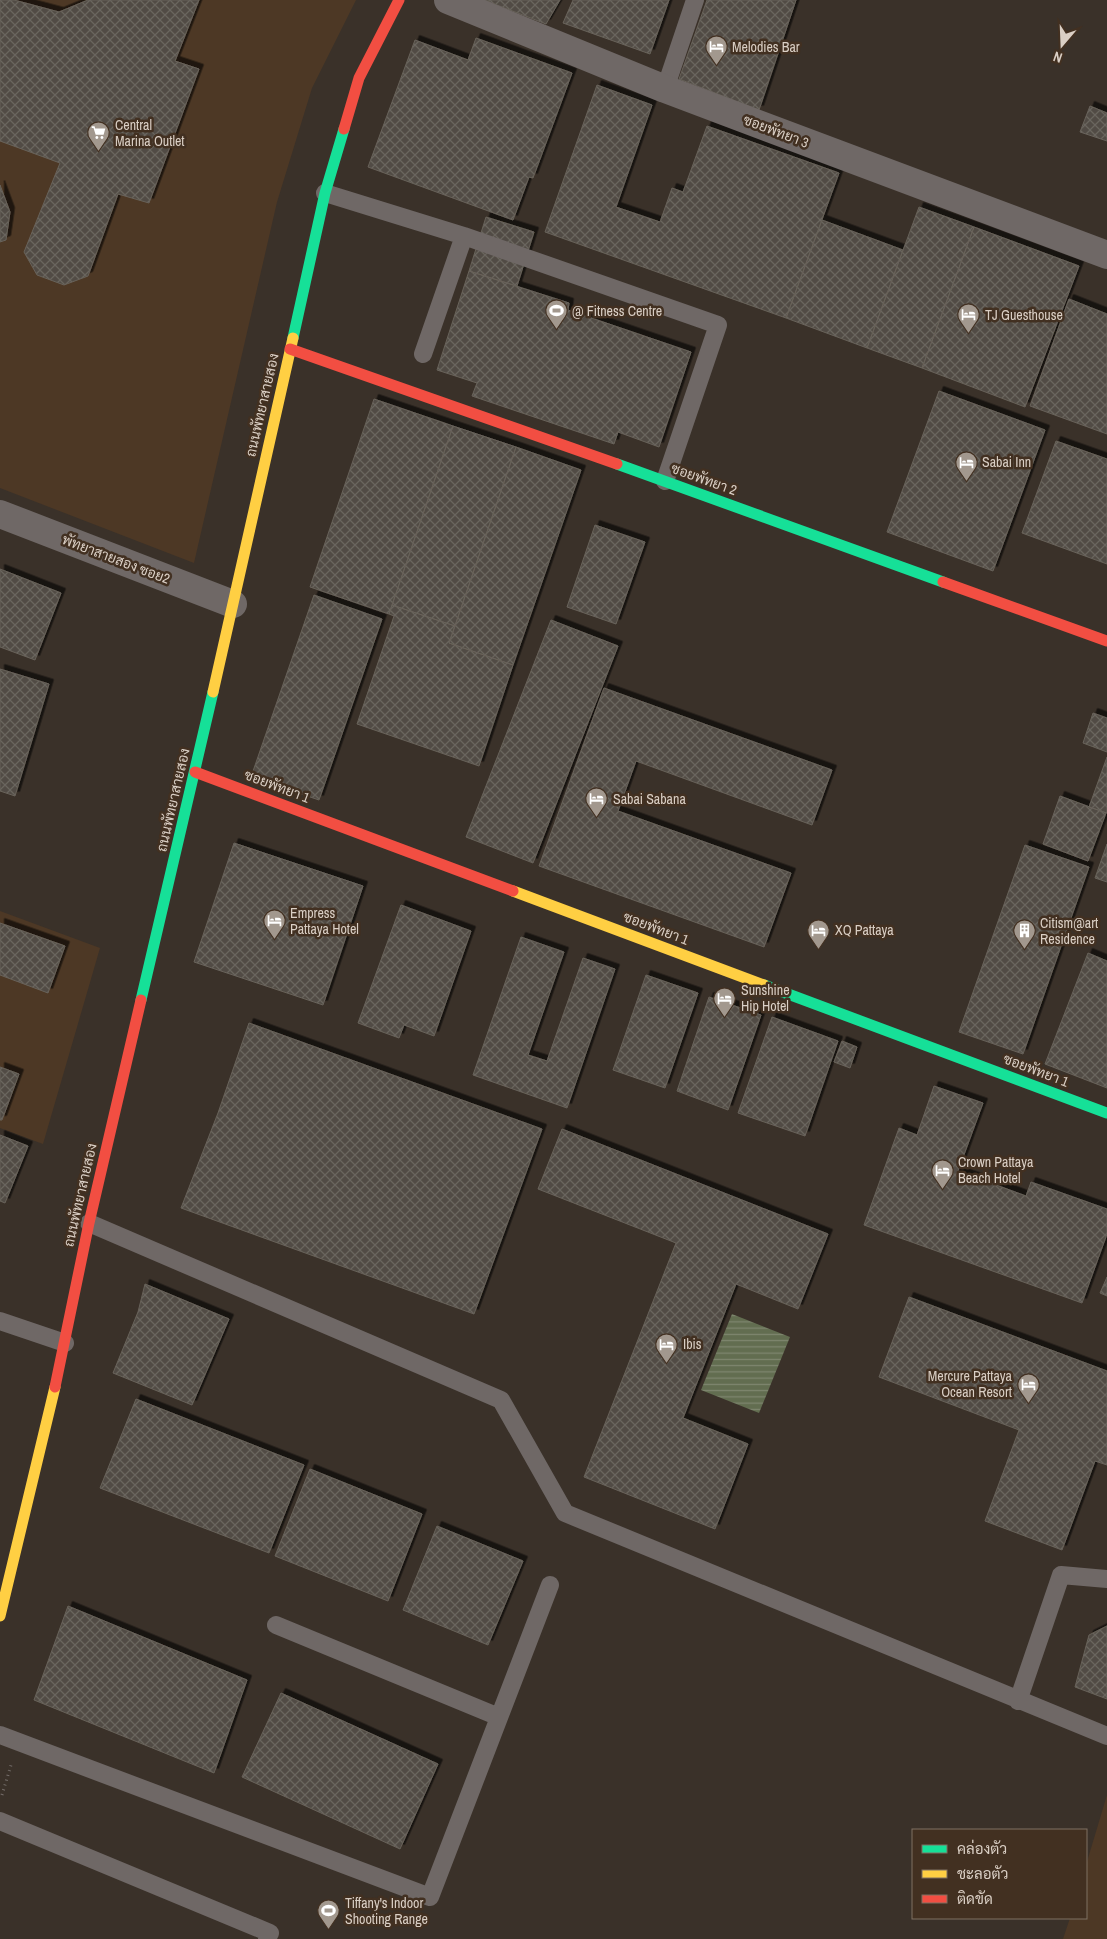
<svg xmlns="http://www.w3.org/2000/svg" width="1107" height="1939" font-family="'Archivo Narrow',Sarabun,sans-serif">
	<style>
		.built { fill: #4d3825 }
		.water { fill: url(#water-rules) }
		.building { fill: url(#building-cross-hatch); stroke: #68625a; filter: url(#shadow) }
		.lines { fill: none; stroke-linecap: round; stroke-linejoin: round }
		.path { stroke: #756e6a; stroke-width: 3; stroke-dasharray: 1 4; stroke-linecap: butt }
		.lane { stroke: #6f6866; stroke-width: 18 }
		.street { stroke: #6f6866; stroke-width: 28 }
		.fast { stroke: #16e098; stroke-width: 11 }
		.slow { stroke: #ffcf43; stroke-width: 11 }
		.jam { stroke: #f24e42; stroke-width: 11 }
		.labels { text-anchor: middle; stroke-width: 5; stroke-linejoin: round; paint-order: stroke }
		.poi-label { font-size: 14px; fill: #dacfc5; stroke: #423021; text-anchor: start }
		.street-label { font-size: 14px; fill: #dacfc5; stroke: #423021 }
	</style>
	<defs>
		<pattern id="water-rules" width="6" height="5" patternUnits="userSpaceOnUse" patternTransform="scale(1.25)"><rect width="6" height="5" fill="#626d50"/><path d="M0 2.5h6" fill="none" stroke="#7f8770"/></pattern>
		<pattern id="building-cross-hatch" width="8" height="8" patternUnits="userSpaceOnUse" patternTransform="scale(1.25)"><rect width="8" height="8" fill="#514c44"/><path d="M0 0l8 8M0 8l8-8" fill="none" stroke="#69655e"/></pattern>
		<filter id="shadow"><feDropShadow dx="4.5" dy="-4.5" stdDeviation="0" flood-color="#0009"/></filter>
	</defs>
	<rect width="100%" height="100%" fill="#3a3129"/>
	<path class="built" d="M0,0H356L312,88L277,202L194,563L0,488Z
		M0,911L100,948L43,1144L0,1128Z
		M1107,1795V1939H1063L1070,1918H1086V1865Z"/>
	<path class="water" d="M732,1314L790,1337L759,1413L701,1390Z"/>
	<path class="building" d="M0,0H14L59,12L88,0H199L175,61L199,69L149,203L118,194L88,276L64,285L37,275L24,252L60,163L0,141Z
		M484,0H560L546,24Z
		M573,0H669L650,54L563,23Z
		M707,0H796L759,110L679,79Z
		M476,38L572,73L533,178L529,177L513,220L368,167L415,40L468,60Z
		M597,85L652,105L616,207L660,222L672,188L683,192L707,126L839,173L786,318L545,232Z
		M1090,106L1107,113V141L1080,132Z
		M0,185L10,212L6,240L0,242Z
		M919,207L974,227L922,368L867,348Z
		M486,217L534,232L517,286L469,271Z
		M822,220L903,250L867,348L786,318Z
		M974,227L1079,266L1025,407L922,368Z
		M469,271L569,303L568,310L691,352L659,447L618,432L614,444L472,396L477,383L437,370Z
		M1069,299L1107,314V434L1030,406Z
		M939,391L1045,430L993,571L887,532Z
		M374,399L453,426L389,614L310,587Z
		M453,426L516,447L455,626L392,605Z
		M1056,441L1107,459V564L1022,533Z
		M516,447L581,470L513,665L449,643Z
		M595,525L645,542L616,624L567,607Z
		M0,569L61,593L35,660L0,647Z
		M314,595L382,619L319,800L251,777Z
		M392,605L455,626L449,643L513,665L479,766L357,724L394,616L389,614Z
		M551,620L618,646L533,863L466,837Z
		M0,669L49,684L15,796L0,791Z
		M604,688L832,770L812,825L636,761L618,811L791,873L764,947L539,866Z
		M1093,713L1107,718V752L1083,743Z
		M1107,757V813L1089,807Z
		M1060,796L1106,813L1088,861L1043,844Z
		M234,843L363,886L323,1005L194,962Z
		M1107,844V882L1095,878Z
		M1025,845L1089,867L1023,1054L959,1032Z
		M401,905L471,931L434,1036L404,1025L399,1038L358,1023Z
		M0,923L65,946L48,993L0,975Z
		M521,937L564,952L528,1055L547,1061L583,958L615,969L567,1108L473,1075Z
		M1088,953L1107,961V1088L1045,1064Z
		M646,975L698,993L665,1088L613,1070Z
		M709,997L761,1015L728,1110L677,1091Z
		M772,1017L838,1041L805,1136L738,1113Z
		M249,1023L542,1129L474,1314L181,1208L218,1113Z
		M842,1041L857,1047L850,1068L834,1062Z
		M0,1067L19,1074L2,1120H0Z
		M934,1086L983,1103L958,1171L1026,1196L1031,1182L1107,1209V1234L1082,1303L864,1225L899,1128L917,1135Z
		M562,1129L828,1234L798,1309L736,1284L683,1418L748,1444L715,1529L584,1477L676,1243L538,1189Z
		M0,1135L28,1146L5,1203L0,1201Z
		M1107,1277V1296L1100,1293Z
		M145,1284L229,1319L192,1405L113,1373L138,1312Z
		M909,1297L1107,1371V1465L1095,1461L1062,1550L985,1521L1019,1430L879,1377Z
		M136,1399L304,1465L269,1553L100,1488Z
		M310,1469L422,1514L388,1601L275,1556Z
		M437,1526L523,1561L488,1645L403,1610Z
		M68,1606L247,1680L214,1773L34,1700Z
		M1107,1626V1699L1075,1687L1089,1635Z
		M281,1693L438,1764L400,1849L242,1777Z"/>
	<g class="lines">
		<path class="path" d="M2,1795L11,1765"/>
		<path class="lane" d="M665,89L695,0
			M325,193L464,236L718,325L665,481
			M423,354L464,236
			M89,1223L501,1400L565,1513L1107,1736
			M0,1321L65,1343
			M276,1625L499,1717
			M1018,1701L1061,1575L1107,1579
			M0,1735L430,1897L550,1585
			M0,1821L270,1933L267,1939"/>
		<path class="street" d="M448,0L665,89L1107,255
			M0,514L233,604"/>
		<path class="fast" d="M293,338L325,193L344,129
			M617,464L943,582
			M764,985L1107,1113
			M141,1000L213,692"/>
		<path class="slow" d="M213,692L293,338
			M513,891L764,985
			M0,1616L55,1387"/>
		<path class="jam" d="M344,129L359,78L399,0
			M290,349L617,464
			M943,582L1107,641
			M195,772L513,891
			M55,1387L89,1223L141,1000"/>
	</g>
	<defs>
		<symbol id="hotel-pin" viewBox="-11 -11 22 30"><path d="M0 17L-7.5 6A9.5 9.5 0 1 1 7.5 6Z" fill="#a2988e" stroke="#423021"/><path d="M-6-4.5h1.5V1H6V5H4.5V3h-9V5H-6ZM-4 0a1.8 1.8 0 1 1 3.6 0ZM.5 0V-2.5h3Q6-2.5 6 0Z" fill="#fff"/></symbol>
		<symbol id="supermarket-pin" viewBox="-11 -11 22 30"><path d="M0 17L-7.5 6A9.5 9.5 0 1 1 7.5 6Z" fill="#a2988e" stroke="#423021"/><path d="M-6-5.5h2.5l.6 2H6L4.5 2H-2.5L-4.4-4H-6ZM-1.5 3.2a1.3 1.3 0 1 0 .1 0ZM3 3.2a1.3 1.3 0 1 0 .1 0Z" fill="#fff"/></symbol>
		<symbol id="stadium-pin" viewBox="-11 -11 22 30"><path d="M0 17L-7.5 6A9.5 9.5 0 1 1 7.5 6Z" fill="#a2988e" stroke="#423021"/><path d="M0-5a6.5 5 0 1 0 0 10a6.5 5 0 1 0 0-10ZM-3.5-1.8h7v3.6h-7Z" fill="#fff"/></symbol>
		<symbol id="building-pin" viewBox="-11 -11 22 30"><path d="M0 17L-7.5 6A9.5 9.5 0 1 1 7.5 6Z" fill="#a2988e" stroke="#423021"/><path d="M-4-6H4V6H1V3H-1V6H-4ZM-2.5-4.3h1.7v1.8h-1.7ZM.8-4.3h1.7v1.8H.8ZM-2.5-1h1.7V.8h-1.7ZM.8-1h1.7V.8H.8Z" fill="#fff"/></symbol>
	</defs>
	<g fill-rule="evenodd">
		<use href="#hotel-pin" x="704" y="34" width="25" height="34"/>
		<use href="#supermarket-pin" x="86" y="120" width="25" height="34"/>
		<use href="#stadium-pin" x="544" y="298" width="25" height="34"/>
		<use href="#hotel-pin" x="956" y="302" width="25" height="34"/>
		<use href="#hotel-pin" x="954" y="450" width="25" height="34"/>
		<use href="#hotel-pin" x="584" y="786" width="25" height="34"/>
		<use href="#hotel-pin" x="262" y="908" width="25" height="34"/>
		<use href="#hotel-pin" x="806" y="918" width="25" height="34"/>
		<use href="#building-pin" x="1012" y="918" width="25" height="34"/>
		<use href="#hotel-pin" x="712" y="986" width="25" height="34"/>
		<use href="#hotel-pin" x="930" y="1158" width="25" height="34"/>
		<use href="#hotel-pin" x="654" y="1332" width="25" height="34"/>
		<use href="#hotel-pin" x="1016" y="1372" width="25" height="34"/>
		<use href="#stadium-pin" x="316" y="1898" width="25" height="34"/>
	</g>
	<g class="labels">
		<g class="poi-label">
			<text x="732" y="52">Melodies Bar</text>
			<text x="115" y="130">Central<tspan x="115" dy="16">Marina Outlet</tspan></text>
			<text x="572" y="316">@ Fitness Centre</text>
			<text x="985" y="320">TJ Guesthouse</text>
			<text x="982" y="467">Sabai Inn</text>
			<text x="613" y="804">Sabai Sabana</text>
			<text x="290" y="918">Empress<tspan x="290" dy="16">Pattaya Hotel</tspan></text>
			<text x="1040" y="928">Citism@art<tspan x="1040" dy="16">Residence</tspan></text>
			<text x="835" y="935">XQ Pattaya</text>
			<text x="741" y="995">Sunshine<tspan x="741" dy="16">Hip Hotel</tspan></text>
			<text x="958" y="1167">Crown Pattaya<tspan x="958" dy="16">Beach Hotel</tspan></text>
			<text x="683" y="1349">Ibis</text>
			<text x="1012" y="1381" text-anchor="end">Mercure Pattaya<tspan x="1012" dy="16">Ocean Resort</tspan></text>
			<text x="345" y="1908">Tiffany's Indoor<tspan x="345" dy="16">Shooting Range</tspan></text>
		</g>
		<g class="street-label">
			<text transform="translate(776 131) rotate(21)" y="5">ซอยพัทยา 3</text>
			<text transform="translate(262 405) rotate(-77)" y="5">ถนนพัทยาสายสอง</text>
			<text transform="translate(704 479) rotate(20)" y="5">ซอยพัทยา 2</text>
			<text transform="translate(116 559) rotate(21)" y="5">พัทยาสายสอง ซอย2</text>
			<text transform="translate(277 786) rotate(21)" y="5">ซอยพัทยา 1</text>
			<text transform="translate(173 800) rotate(-77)" y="5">ถนนพัทยาสายสอง</text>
			<text transform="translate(656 928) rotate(21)" y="5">ซอยพัทยา 1</text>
			<text transform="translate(1036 1070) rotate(21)" y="5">ซอยพัทยา 1</text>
			<text transform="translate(80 1195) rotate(-77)" y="5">ถนนพัทยาสายสอง</text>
		</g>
	</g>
	<rect x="912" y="1829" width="175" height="90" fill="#423021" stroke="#7f7063"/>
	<rect x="922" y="1845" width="25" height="8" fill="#16e098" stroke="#7f7063"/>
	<text x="957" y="1854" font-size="15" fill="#dacfc5">คล่องตัว</text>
	<rect x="922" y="1870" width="25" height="8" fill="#ffcf43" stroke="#7f7063"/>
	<text x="957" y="1879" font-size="15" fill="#dacfc5">ชะลอตัว</text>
	<rect x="922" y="1895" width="25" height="8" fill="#f24e42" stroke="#7f7063"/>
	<text x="957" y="1904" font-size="15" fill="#dacfc5">ติดขัด</text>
	<g transform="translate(1062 45) rotate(199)" stroke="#423021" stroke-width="4" paint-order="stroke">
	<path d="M0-4L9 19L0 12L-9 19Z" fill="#dacfc5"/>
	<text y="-8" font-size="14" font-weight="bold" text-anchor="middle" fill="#dacfc5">N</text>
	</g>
</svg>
